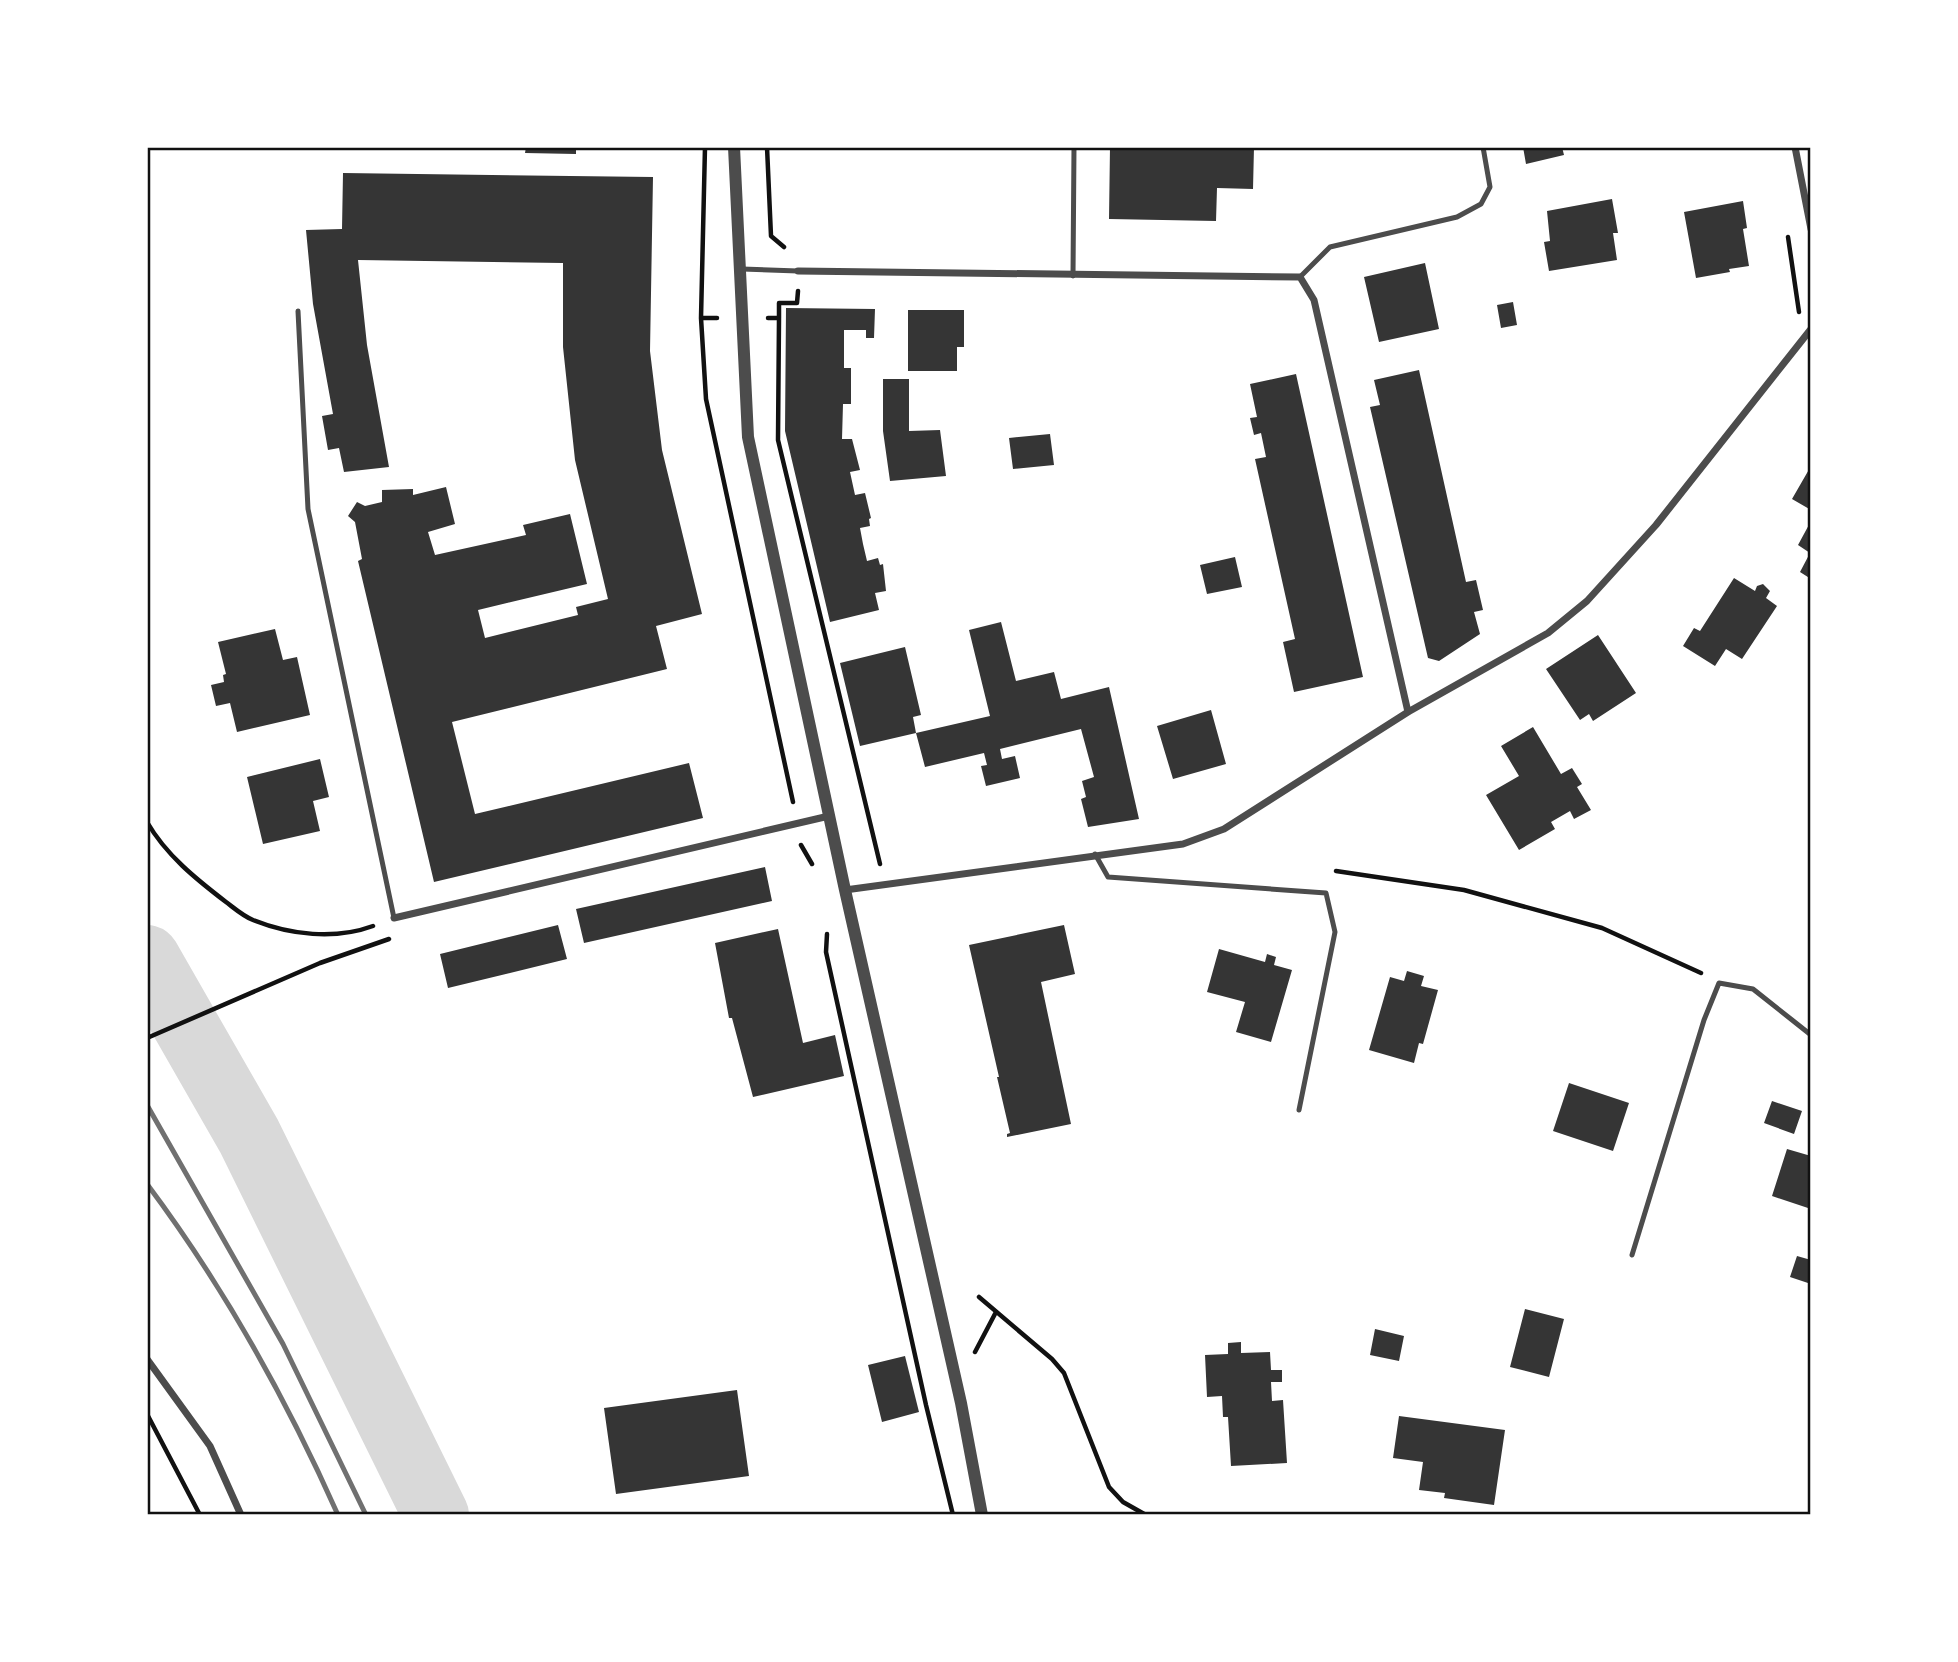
<svg xmlns="http://www.w3.org/2000/svg" width="1958" height="1662" font-family="'Source Sans 3',sans-serif">
	<style>
		.lines { fill: none; stroke-linecap: round; stroke-linejoin: round }
		.river { stroke: #d9d9d9; stroke-width: 66 }
		.building { fill: #353535 }
		.path { stroke: #111; stroke-width: 4.5 }
		.service { stroke: #4c4c4c; stroke-width: 5 }
		.minor { stroke: #4c4c4c; stroke-width: 7 }
		.tertiary { stroke: #4c4c4c; stroke-width: 12 }
		.rail { stroke: #707070; stroke-width: 5 }
		.neatline { fill: none; stroke: #111; stroke-width: 2.5 }
	</style>
	<rect width="100%" height="100%" fill="#fff"/>
	<g class="lines">
		<path class="river" d="M147,958L249,1136L436,1515"/>
	</g>
	<path class="building" d="M526,147H576V154L525,153Z
		M1110,147H1254L1253,189L1217,188L1216,221L1109,219Z
		M1523,147H1562L1564,155L1526,164Z
		M343,173L653,177L650,351L662,450L702,614L656,626L667,669L452,722L475,814L689,763L703,818L434,882L358,561L362,559L355,522L348,516L357,502L365,506L382,502V490L413,489V495L446,487L455,524L428,532L435,555L526,535L523,525L570,514L587,584L478,610L485,638L578,615L576,607L608,599L575,460L563,347V263L358,260L367,345L389,467L344,472L339,448L328,450L322,416L333,414L313,304L306,230L342,229Z
		M1612,199L1618,233H1613L1617,260L1549,271L1544,242L1550,241L1547,211Z
		M1743,201L1747,228L1743,229L1749,266L1729,269L1730,272L1696,278L1684,212Z
		M1425,263L1439,329L1379,342L1364,277Z
		M1513,302L1517,325L1501,328L1497,305Z
		M786,308L875,309L874,338H866V330H844V368H851V404H843L842,439H852L860,470L850,472L855,495L865,493L871,518L869,519L870,526L860,528L863,544L867,561L878,558L880,565L883,564L886,591L875,593L879,610L830,622L785,431Z
		M908,310H964V347H957V371H908Z
		M1419,370L1466,582L1476,580L1483,610L1474,612L1480,634L1439,661L1428,658L1370,407L1380,405L1374,380Z
		M1296,374L1363,677L1294,692L1283,642L1295,639L1255,459L1266,457L1261,433L1254,435L1250,418L1257,417L1250,384Z
		M883,379H909V431L940,430L946,476L890,481L883,431Z
		M1050,434L1054,465L1013,469L1009,438Z
		M1811,466V510L1792,499Z
		M1811,521V579L1800,572L1810,553L1798,545Z
		M1235,557L1242,587L1207,594L1200,565Z
		M1734,578L1755,591L1757,586L1763,584L1770,591L1766,598L1777,606L1742,659L1726,649L1715,666L1683,646L1694,628L1700,631Z
		M1001,622L1016,681L1054,672L1061,699L1109,687L1139,819L1088,827L1081,799L1086,797L1082,781L1094,777L1081,729L1000,749L1002,759L1015,756L1020,778L986,786L981,766L987,765L984,753L925,767L916,733L990,716L969,630Z
		M275,629L283,660L297,657L310,715L237,732L230,703L216,706L211,685L224,682L223,675L226,674L218,642Z
		M1598,635L1636,693L1593,721L1589,714L1580,720L1546,669Z
		M905,647L921,715L913,717L916,733L860,746L840,663Z
		M1211,710L1226,764L1173,779L1157,726Z
		M1533,727L1561,774L1572,768L1582,784L1577,787L1591,810L1574,819L1570,811L1551,822L1555,829L1519,850L1486,795L1519,776L1501,746Z
		M320,759L329,797L313,801L320,831L263,844L247,777Z
		M765,867L772,901L584,943L576,909Z
		M558,925L567,959L448,988L440,954Z
		M1064,925L1075,974L1041,982L1071,1124L1007,1137V1134L1010,1133L997,1077H999L969,945Z
		M778,929L803,1043L835,1035L844,1076L753,1097L732,1018H729L715,943Z
		M1219,949L1265,962L1267,954L1276,957L1274,965L1292,970L1271,1042L1236,1032L1245,1002L1207,992Z
		M1407,971L1424,976L1421,986L1438,990L1423,1044L1419,1043L1414,1063L1369,1050L1390,977L1404,981Z
		M1569,1083L1629,1103L1613,1151L1553,1131Z
		M1772,1101L1802,1111L1794,1134L1764,1123Z
		M1787,1149L1811,1156V1209L1772,1196Z
		M1797,1256L1811,1260V1284L1790,1277Z
		M1525,1309L1564,1319L1549,1377L1510,1367Z
		M1375,1329L1404,1336L1399,1361L1370,1355Z
		M1241,1342V1353L1270,1352L1271,1370H1282V1382H1271L1272,1401L1283,1400L1287,1463L1231,1466L1228,1417H1223L1222,1396L1207,1397L1205,1355L1228,1354V1343Z
		M905,1356L919,1412L882,1422L868,1365Z
		M737,1390L749,1476L616,1494L604,1408Z
		M1399,1416L1505,1430L1494,1505L1444,1498L1445,1493L1419,1490L1423,1462L1393,1458Z"/>
	<g class="lines">
		<path class="path" d="M705,147L701,318L706,399L793,802
			M767,147L771,236L784,247
			M1788,237L1799,312
			M701,318H717
			M768,318H779L778,440L880,864
			M779,318V303H797L798,291
			M147,822C166,855 196,879 226,902C234,908 243,916 253,920C290,935 335,940 373,926
			M801,845L812,864
			M1336,871L1464,890L1602,928L1701,973
			M827,934L826,952L926,1405L953,1515
			M147,1038L320,963L389,939
			M979,1297L1052,1359L1064,1373L1109,1487L1123,1502L1146,1515
			M975,1352L996,1312
			M147,1414L200,1515"/>
		<path class="service" d="M742,269L798,271
			M1073,276L1074,147
			M1300,277L1330,247L1457,217L1481,204L1490,187L1483,147
			M298,311L308,509L394,918
			M1095,854L1108,877L1326,893L1335,932L1299,1110
			M1632,1255L1704,1020L1719,983L1753,989L1811,1035"/>
		<path class="minor" d="M1795,147L1811,229
			M798,271L1300,277L1314,300L1408,712
			M845,890L1183,844L1224,829L1408,712L1548,633L1587,601L1656,525L1811,329
			M394,918L829,816
			M147,1359L210,1446L241,1515"/>
		<path class="tertiary" d="M734,147L748,437L845,890L961,1403L982,1515"/>
		<path class="rail" d="M147,1105L283,1344L366,1515
			M147,1184C224,1287 286,1398 338,1515"/>
	</g>
	<rect width="1958" height="1662" fill="none" stroke="#ffffff" stroke-width="298"/>
	<rect x="149" y="149" width="1660" height="1364" class="neatline"/>
</svg>
